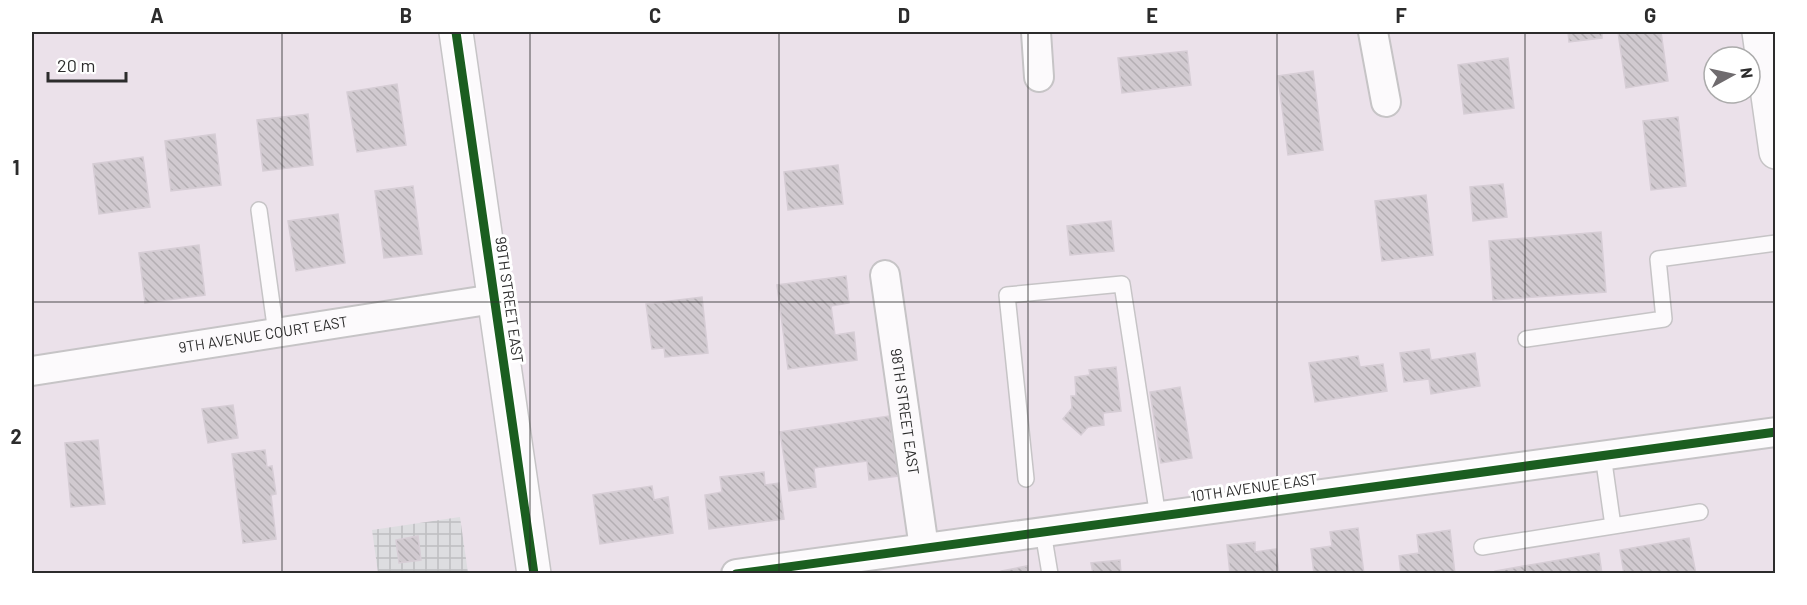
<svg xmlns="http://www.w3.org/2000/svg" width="1807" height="605" font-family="Barlow,sans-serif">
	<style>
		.industrial { fill: url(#industrial-grid) }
		.building { fill: url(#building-back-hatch); stroke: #d6cdd5; stroke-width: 1.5 }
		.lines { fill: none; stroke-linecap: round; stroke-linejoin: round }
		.service-casing { stroke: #c6c4c6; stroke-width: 18 }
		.minor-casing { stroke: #c6c4c6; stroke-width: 32 }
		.tertiary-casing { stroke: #c6c4c6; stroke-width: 36 }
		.service { stroke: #fcfafc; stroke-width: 15 }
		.minor { stroke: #fcfafc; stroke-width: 28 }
		.tertiary { stroke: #fcfafc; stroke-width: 33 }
		.cycleway-casing { stroke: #fff; stroke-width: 13 }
		.cycleway { stroke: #1b5e20; stroke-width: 9 }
		.grid { fill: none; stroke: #2c2c2c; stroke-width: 1.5; stroke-opacity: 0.55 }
		.labels { text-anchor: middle; stroke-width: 6; stroke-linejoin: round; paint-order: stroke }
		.street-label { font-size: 15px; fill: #2c2c2c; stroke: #fff }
		.neatline { fill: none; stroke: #2c2c2c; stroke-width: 2 }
		.grid-label { font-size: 20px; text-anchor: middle; font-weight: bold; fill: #2c2c2c }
	</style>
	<defs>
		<pattern id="industrial-grid" width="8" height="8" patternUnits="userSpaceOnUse" patternTransform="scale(1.5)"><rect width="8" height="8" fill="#dddde0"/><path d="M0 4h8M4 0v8" fill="none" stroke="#bebec0"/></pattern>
		<pattern id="building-back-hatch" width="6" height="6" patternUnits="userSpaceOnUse" patternTransform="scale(1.5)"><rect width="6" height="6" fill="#d1cad0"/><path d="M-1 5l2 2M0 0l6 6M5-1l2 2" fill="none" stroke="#b4aeb3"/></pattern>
	</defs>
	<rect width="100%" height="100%" fill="#ebe1ea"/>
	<path class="industrial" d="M460,517L468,573H378L372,530Z"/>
	<path class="building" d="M1568,32H1602V38L1569,42Z
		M1618,32H1661L1668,81L1626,88Z
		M1187,51L1191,85L1122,93L1118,58Z
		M1508,58L1514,108L1464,114L1458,65Z
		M1313,71L1323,150L1288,155L1278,76Z
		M397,84L406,145L357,152L347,92Z
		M308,114L313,165L263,171L257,120Z
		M1678,117L1686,186L1651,190L1643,121Z
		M215,134L221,185L171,191L165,141Z
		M143,157L150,207L99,214L93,164Z
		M838,165L843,204L788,210L784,172Z
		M1503,184L1507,217L1473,221L1470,187Z
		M413,186L422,254L384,258L375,191Z
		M1426,195L1433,255L1382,261L1375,201Z
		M338,214L345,263L296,271L288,221Z
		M1111,221L1114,251L1070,255L1067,226Z
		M1601,232L1606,292L1493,300L1489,241Z
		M199,245L205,295L145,303L139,253Z
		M846,276L849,303L831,306L835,335L854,332L857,360L788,369L777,285Z
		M702,297L708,353L665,357L664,348L652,349L646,304Z
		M1429,349L1431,360L1475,353L1480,386L1431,394L1429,379L1404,382L1400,353Z
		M1358,356L1360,367L1383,364L1387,391L1315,402L1309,363Z
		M1116,367L1121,411L1103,413L1104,425L1088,427L1081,435L1063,419L1072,408L1071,396H1076L1075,377L1090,375L1089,370Z
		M1180,387L1192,458L1161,463L1150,392Z
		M233,405L238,438L208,443L202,409Z
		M889,416L898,476L869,480L867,461L814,468L816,487L789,491L780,432Z
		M98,440L105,504L71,507L65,443Z
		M265,450L267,467L272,466L276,494L271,495L276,539L243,543L232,454Z
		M764,472L765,485L779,483L784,519L709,529L705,495L722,492L720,477Z
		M652,486L654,500L668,497L673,533L600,544L593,495Z
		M1358,528L1364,574H1314L1311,549L1332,546L1330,532Z
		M1450,530L1455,574H1401L1399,556L1419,553L1417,535Z
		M418,536L421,560L399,563L396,540Z
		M1689,538L1696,574H1624L1620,550Z
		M1255,542V552L1276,549L1279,574H1230L1227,545Z
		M1599,553L1602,574H1496L1495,571Z
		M1120,560L1121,574H1093L1091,563Z
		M1027,566L1028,574H1001V571Z"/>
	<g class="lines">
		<defs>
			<path id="service" d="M259,210L276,333
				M1526,339L1664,319L1658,259L1776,243
				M1026,479L1007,295L1122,284L1158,517
				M1613,526L1700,512
				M1043,532L1050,574
				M1482,547L1613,526L1603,455"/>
			<g id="minor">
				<path d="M1036,32L1039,77"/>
				<path d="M1373,32L1386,102"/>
				<path id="s1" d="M885,275L924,548"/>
				<path id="s2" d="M32,371L494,299"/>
				<path d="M736,574L1776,432"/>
			</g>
			<path id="tertiary" d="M456,32L534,574
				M1759,32L1776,152"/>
		</defs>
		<use href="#service" class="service-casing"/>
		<use href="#minor" class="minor-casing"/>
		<use href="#tertiary" class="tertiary-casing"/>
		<use href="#service" class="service"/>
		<use href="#minor" class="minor"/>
		<use href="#tertiary" class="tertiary"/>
		<defs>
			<path id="cycleway" d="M456,32L534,574
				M736,574L1776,432"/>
		</defs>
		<use href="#cycleway" class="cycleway-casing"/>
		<use href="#cycleway" class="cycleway"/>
	</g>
	<path class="grid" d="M282,32V574M530,32V574M779,32V574M1028,32V574M1277,32V574M1525,32V574M32,302H1776"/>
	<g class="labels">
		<g class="street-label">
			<text transform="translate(509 300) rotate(82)" y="5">99TH STREET EAST</text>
			<text dy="5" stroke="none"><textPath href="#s2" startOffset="234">9TH AVENUE COURT EAST</textPath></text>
			<text dy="5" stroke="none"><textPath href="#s1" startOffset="138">98TH STREET EAST</textPath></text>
			<text transform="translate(1254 488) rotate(-8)" y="5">10TH AVENUE EAST</text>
		</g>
	</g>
	<rect width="1807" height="605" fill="none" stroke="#ffffff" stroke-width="66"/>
	<g transform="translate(1732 75) rotate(82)"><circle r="28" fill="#ffffff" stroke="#ababab" stroke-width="1.5"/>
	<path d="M0-4.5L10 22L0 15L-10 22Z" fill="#6f6b6e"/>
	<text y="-9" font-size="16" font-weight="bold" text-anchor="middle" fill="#2c2c2c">N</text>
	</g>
	<path d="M48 72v9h78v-9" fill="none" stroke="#2c2c2c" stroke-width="3"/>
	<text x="57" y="72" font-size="18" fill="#2c2c2c" stroke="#ffffff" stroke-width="4.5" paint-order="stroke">20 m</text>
	<rect x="33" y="33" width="1741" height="539" class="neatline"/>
	<g class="grid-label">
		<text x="157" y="23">A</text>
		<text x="406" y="23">B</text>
		<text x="655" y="23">C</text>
		<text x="904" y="23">D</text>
		<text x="1152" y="23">E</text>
		<text x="1401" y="23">F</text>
		<text x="1650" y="23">G</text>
		<text x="16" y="175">1</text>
		<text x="16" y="444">2</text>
	</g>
</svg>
